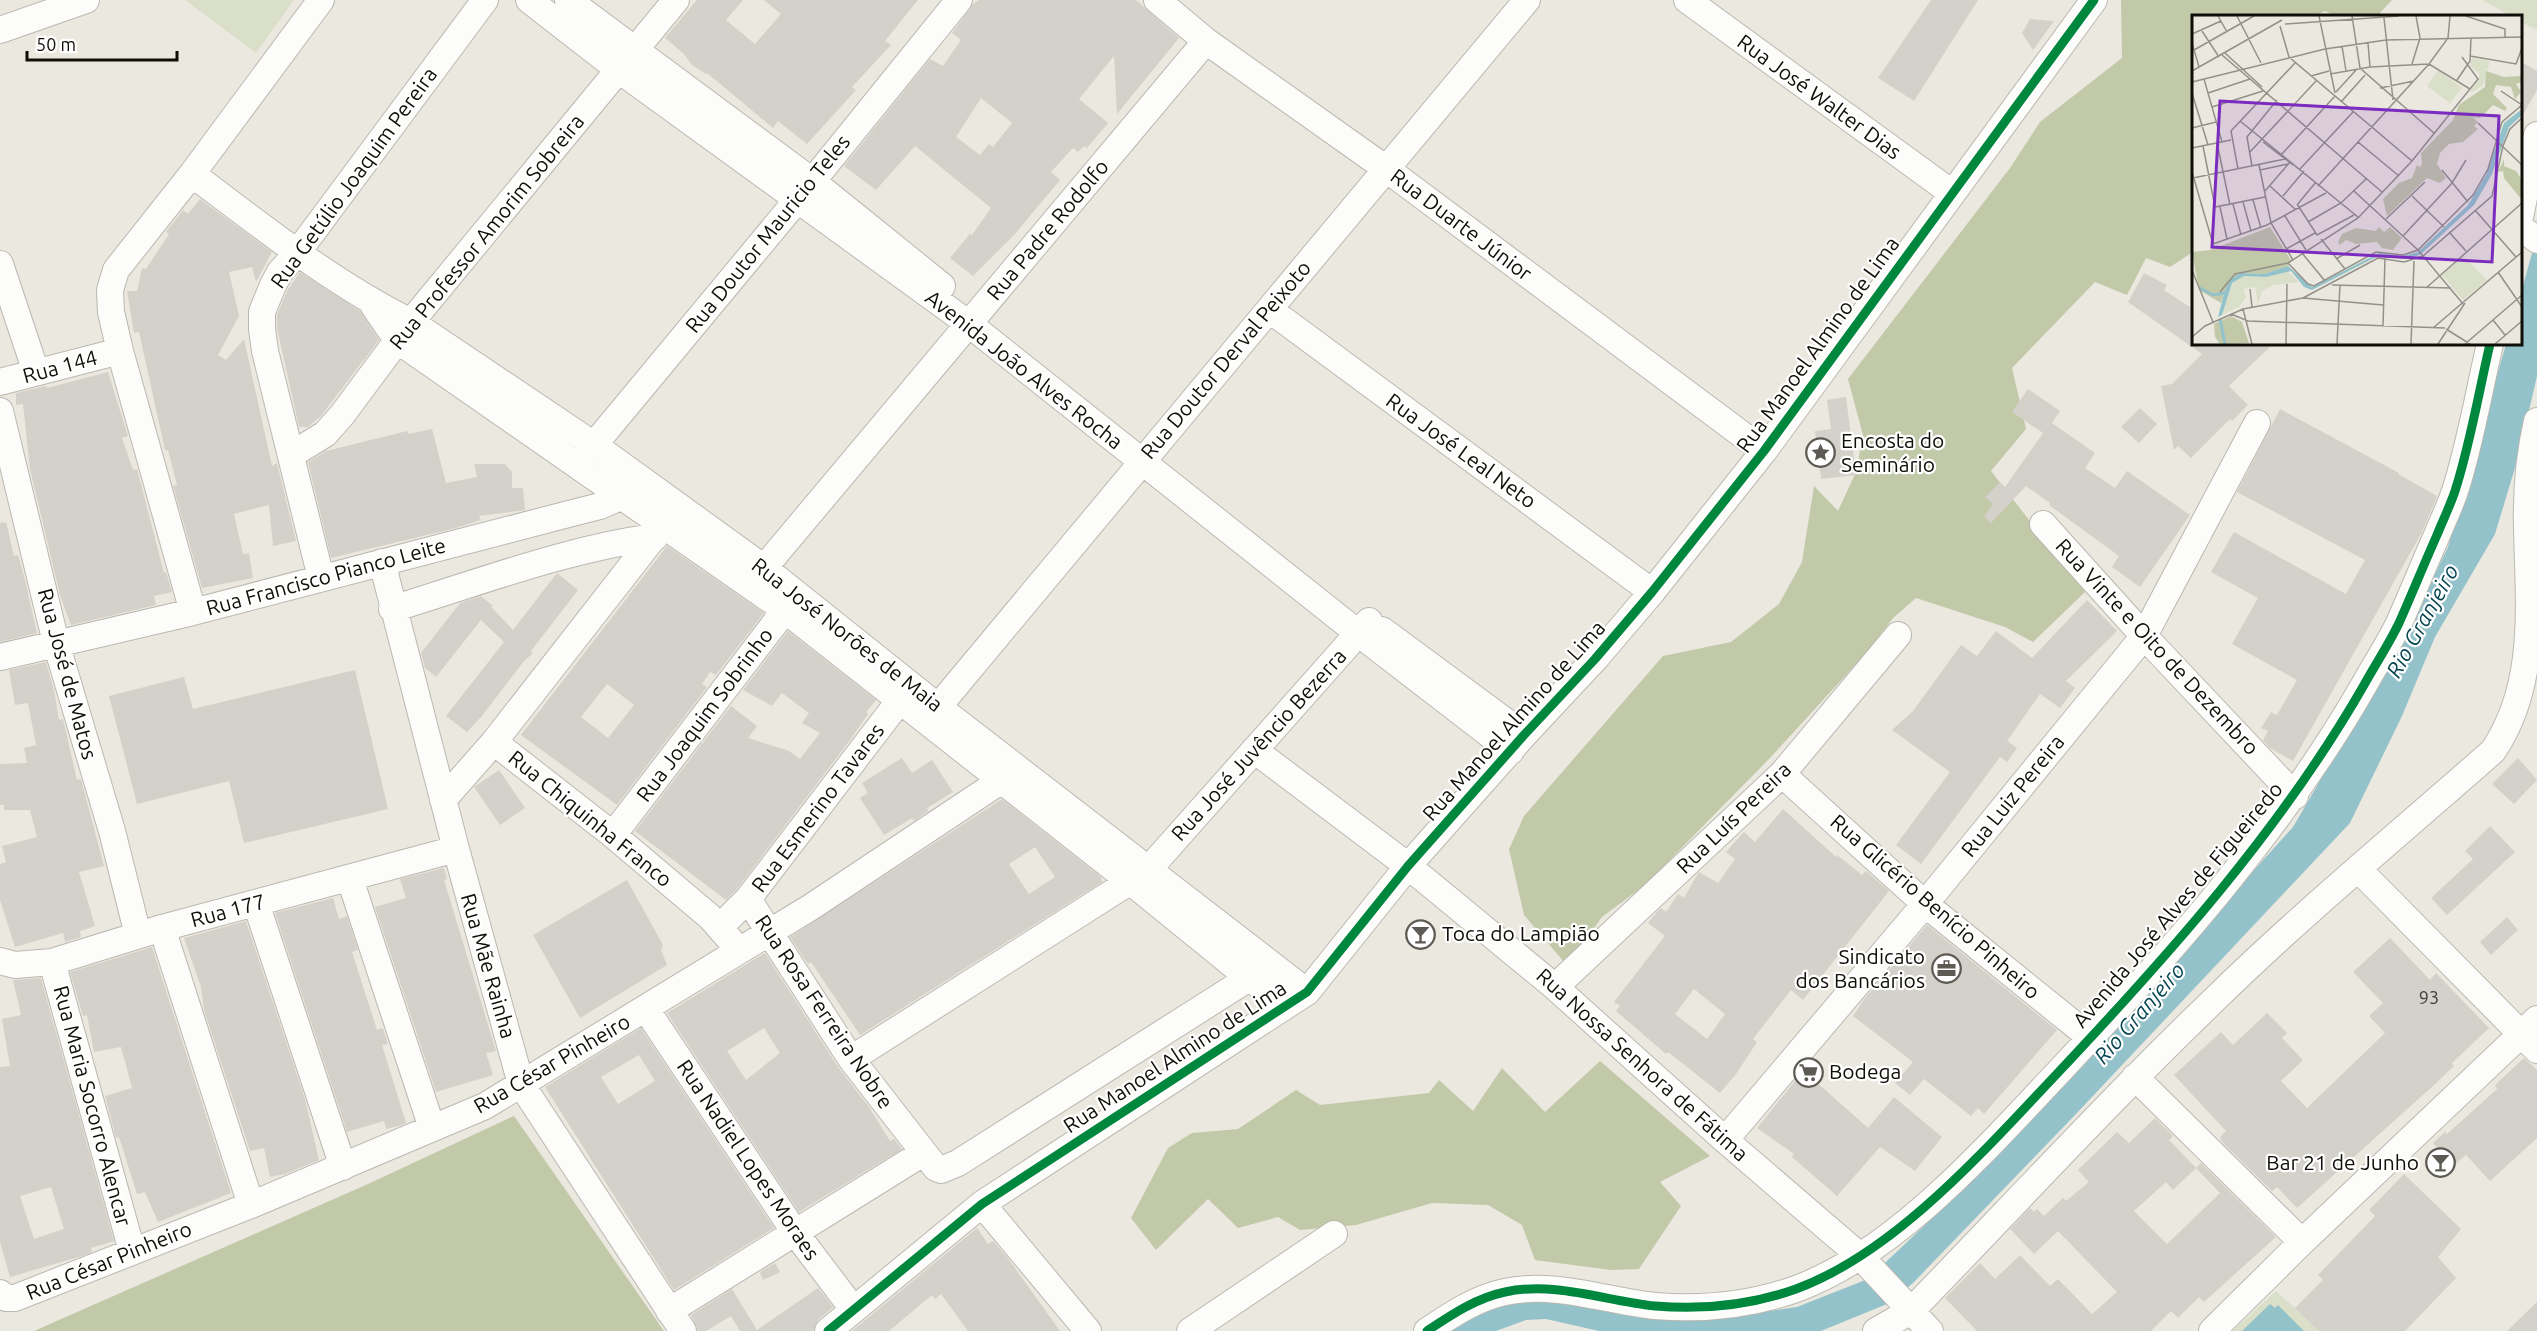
<svg xmlns="http://www.w3.org/2000/svg" width="2537" height="1331" font-family="Ubuntu,sans-serif">
	<style>
		.green { fill: #dadfc9 }
		.forest { fill: #c1c9a9 }
		.water { fill: #93c2cb }
		.building { fill: #d4d1ca; fill-rule: evenodd }
		.lines { fill: none; stroke-linecap: round; stroke-linejoin: round }
		.minor-casing { stroke: #bbb8b1; stroke-width: 28 }
		.minor { stroke: #fcfcfa; stroke-width: 26 }
		.cycleway-casing { stroke: #fff; stroke-width: 13 }
		.cycleway { stroke: #00873e; stroke-width: 9 }
		.labels { text-anchor: middle; stroke-width: 4.5; stroke-linejoin: round; paint-order: stroke }
		.number-label { font-size: 18px; fill: #42403a }
		.street-label { font-size: 21px; fill: #100e08; stroke: #fff }
		.poi-label { font-size: 21px; fill: #100e08; stroke: #fff; text-anchor: start }
		.water-label { font-size: 22px; font-style: italic; fill: #064552; stroke: #fff }
		.inset-river { fill: none; stroke: #93c2cb; stroke-width: 3 }
		.inset-road { fill: none; stroke: #939189; stroke-width: 1.5 }
		.view { fill: #7b2cbf; fill-opacity: 0.15; stroke: #7b2cbf; stroke-width: 3 }
		.inset-edge { fill: none; stroke: #100e08; stroke-width: 3 }
	</style>
	<rect width="100%" height="100%" fill="#ebe8df"/>
	<path class="green" d="M185,0H294L256,53Z
		M2482,0H2537V30L2521,22L2520,16H2511Z
		M2276,1291L2320,1331H2233Z"/>
	<path class="forest" d="M2121,0H2392L2377,16H2335L2325,11L2315,16H2194L2193,252L2170,267L2146,258L2127,295L2095,282L2012,368L2026,429L1991,471L2085,592L2033,642L2005,627L1916,598L1893,618L1866,653L1769,759L1645,885L1602,917L1580,948L1565,963L1524,915L1509,849L1524,816L1663,656L1731,642L1779,604L1802,562L1814,486L1838,511L1856,472L1863,435L1848,379L2010,168L2040,122L2122,58Z
		M1600,1061L1710,1156L1660,1182L1681,1206L1639,1269L1611,1270L1535,1260L1522,1225L1488,1205L1432,1203L1356,1225L1300,1230L1278,1217L1238,1228L1208,1199L1156,1250L1131,1218L1168,1148L1192,1133L1238,1129L1296,1090L1320,1105L1429,1093L1439,1080L1473,1111L1502,1068L1545,1112Z
		M514,1116L664,1331H34L368,1184Z"/>
	<path class="water" d="M2537,235V376L2518,458L2495,534L2435,637L2402,716L2350,823L2075,1115L1913,1283L1887,1304L1821,1331H1599L1546,1319L1526,1320L1496,1331H1441L1512,1298L1729,1317L1797,1307L1868,1279L1925,1225L2117,1022L2293,827L2408,630L2448,547L2506,344H2520L2521,293Z
		M2270,1304L2275,1308L2278,1305L2304,1331H2242Z"/>
	<path class="building" d="M697,0H743L726,20L755,44L781,14L764,0H918L885,41L891,45L852,87L856,90L807,144L778,121L773,128L707,73L706,74L692,65L683,53L665,38Z
		M979,0H1136L1179,38L1117,114L1114,56L1079,99L1108,123L1087,148L1084,146L1078,152L1073,148L1051,172L1060,180L1014,235L973,276L950,258L970,234L972,235L991,208L915,146L876,190L844,166L930,59L943,66L961,40L952,33L973,4ZM981,98L1012,123L993,147L989,144L980,155L956,137Z
		M1931,0H1978L1914,101L1878,78Z
		M2030,19L2054,21L2033,50L2022,33Z
		M2520,61L2537,71V90L2520,120Z
		M200,199L272,252L256,282L252,267L229,272L239,316L218,355L226,360L244,339L272,466L277,463L296,541L273,546L269,505L234,514L243,554L249,553L253,578L202,588L173,486L177,485L168,450H165L139,332L134,333L127,291H137L142,268L146,269L169,234L166,232L183,210L188,214Z
		M300,272L360,311L379,340L321,416L308,427H299L277,328V315L287,291Z
		M2144,273L2167,285L2164,290L2193,309V344H2273L2229,386L2248,405L2232,421L2230,419L2191,458L2178,446L2174,450L2161,386L2172,384L2202,354L2128,302Z
		M108,372L128,436L122,438L133,470L137,469L164,573L166,572L172,592L154,596L156,605L71,625L60,595L30,469L23,404L16,405V393L46,386L47,388Z
		M2028,389L2060,411L2052,423L2095,453L2085,468L2115,488L2127,471L2190,515L2140,587L2112,567L2119,556L2049,505L2050,503L2026,486L1991,523L1984,517L1993,504L1985,497L2000,482L2005,487L2043,433L2012,412Z
		M1846,397L1856,475L1821,479L1815,431L1831,429L1827,400Z
		M2140,408L2157,424L2139,443L2121,427Z
		M2280,409L2399,473L2398,474L2437,496L2422,532L2293,761L2270,748L2263,740L2268,731L2261,728L2271,712L2277,715L2297,680L2232,644L2258,598L2211,572L2234,532L2346,594L2365,560L2237,492Z
		M432,429L446,483L477,477L474,464H505L512,472V488H523L525,510L479,516L481,520L456,528L331,558L308,462L326,451L407,431L409,434Z
		M6,522L14,556L18,555L24,576L37,633L0,642V523Z
		M667,546L764,613L716,675L710,672L702,684L707,687L617,805L521,735ZM607,684L634,705L608,738L581,717Z
		M557,573L578,590L531,651L533,653L524,661L482,716L467,732L446,716L504,642L481,620L436,677L425,668L421,653L460,603L481,596L493,606L491,607L513,630Z
		M2087,600L2117,631L2066,681L2075,688L2060,708L2040,694L2007,741L2017,748L2007,762L2000,757L1921,864L1896,845L1950,772L1892,730L1913,711L1961,645L1977,656L1996,631L2032,658Z
		M788,631L876,700L866,712L868,714L850,740L737,889L726,900L635,831L731,706L757,726L748,738L789,751L800,759L820,733L802,723L809,713L782,693L772,706L743,690Z
		M46,662L54,690L59,720L63,719L77,780L81,779L104,866L79,872L95,926L80,931L81,937L65,942L63,933L15,947L0,900V864L6,862L2,846L37,837L30,810H4V805H0V764L27,763L24,748L36,745L28,703L15,705L9,670Z
		M355,670L388,809L244,843L229,781L137,804L109,696L184,677L193,709Z
		M902,758L912,773L932,760L953,792L927,808L928,811L914,821L912,818L884,835L860,798L868,793L862,783Z
		M2518,758L2537,780L2514,804L2492,784Z
		M499,770L525,808L500,825L474,787Z
		M1002,799L1101,877L1102,882L860,1035L811,962L808,964L790,937ZM1035,847L1055,877L1029,894L1009,864Z
		M1783,809L1836,857L1837,855L1862,875L1866,871L1889,891L1803,1000L1791,990L1753,1039L1757,1042L1736,1074L1720,1093L1668,1052L1666,1054L1616,1011L1620,1006L1614,1002L1665,936L1648,923L1657,912L1661,908L1666,912L1678,894L1684,898L1699,872L1718,883L1735,859L1726,852L1744,832L1755,842ZM1694,989L1725,1014L1707,1039L1675,1014Z
		M2490,826L2515,852L2447,915L2431,898L2473,859L2465,851Z
		M444,868L447,879L444,880L496,1051L486,1053L493,1075L436,1092L375,907L406,898L400,879Z
		M627,880L663,945L661,950L667,965L580,1018L533,935Z
		M333,898L339,919L347,916L358,950L352,952L377,1030L383,1028L388,1044L382,1045L406,1123L402,1125L386,1129L384,1121L347,1132L275,913Z
		M2507,917L2518,930L2491,955L2480,942Z
		M246,921L305,1099L319,1160L285,1174L270,1177L264,1148L250,1151L204,1010L201,987L184,938Z
		M1927,925L2057,1030L1984,1114L1978,1108L1971,1116L1924,1079L1910,1095L1895,1083L1913,1062L1853,1016L1865,998Z
		M2390,938L2430,980L2436,973L2489,1028L2452,1063L2454,1066L2434,1085L2297,1208L2277,1187L2272,1191L2222,1142L2220,1137L2226,1131L2174,1075L2221,1032L2233,1045L2267,1013L2287,1033L2282,1038L2303,1060L2281,1081L2307,1108L2385,1033L2369,1016L2383,1003L2353,972Z
		M152,947L231,1193L158,1222L145,1192L137,1194L119,1137L116,1138L105,1096L132,1088L121,1047L94,1052L87,1015L83,1016L70,972Z
		M765,953L838,1067L869,1107L890,1141L894,1139L902,1149L799,1212L667,1013ZM764,1028L780,1053L746,1080L727,1051Z
		M41,978L114,1241L91,1248L92,1252L82,1256L10,1277L0,1242V1067L10,1066L2,1019L21,1015L13,980ZM51,1187L64,1229L34,1239L20,1196Z
		M641,1028L774,1228L674,1290L545,1087ZM639,1055L655,1081L618,1104L601,1077Z
		M2524,1058L2537,1070V1138L2490,1181L2466,1155L2453,1166L2433,1143L2445,1132L2447,1134L2497,1089L2495,1085Z
		M1804,1070L1814,1077L1813,1079L1868,1128L1894,1097L1942,1137L1915,1171L1880,1147L1837,1196L1792,1157L1794,1154L1757,1128Z
		M2155,1118L2173,1136L2169,1140L2196,1168L2173,1190L2166,1182L2134,1211L2167,1244L2220,1193L2196,1168L2201,1163L2276,1237L2204,1302L2199,1297L2178,1318L2171,1311L2151,1331H1977L1945,1298L1980,1263L1995,1279L2020,1255L2050,1286L2058,1279L2092,1314L2117,1292L2058,1231L2034,1254L2010,1229L2030,1208L2034,1212L2037,1209L2044,1216L2063,1198L2066,1201L2089,1182L2078,1170L2117,1132L2129,1143Z
		M2404,1174L2461,1229L2438,1257L2456,1278L2405,1331H2319L2295,1308L2323,1280L2318,1275L2375,1216L2369,1210Z
		M977,1228L988,1244L993,1241L1007,1257L1060,1331H968L941,1294L935,1299L932,1295L889,1331H852Z
		M775,1263L780,1272L763,1280L760,1272Z
		M818,1288L833,1307L818,1320L813,1331H740L731,1316L706,1331H698L691,1315L732,1289L757,1330Z
		M2537,1302V1331H2507Z"/>
	<g class="lines">
		<defs>
			<path id="minor" d="M529,0L619,70L969,324L1358,633L1511,751
				M568,0L812,181L942,286
				M1157,0L1206,41L1385,168L1764,451
				M1687,0L1952,193
				M0,30L86,0
				M192,174C263,227 332,283 411,322L594,445L764,568L938,707L1307,992
				M2520,217L2537,135
				M2520,227L2537,240
				M0,264L36,372
				M373,305L397,340L785,610L1131,882L1249,978L1287,1005
				M1270,310L1652,592
				M0,382L120,351
				M0,411L56,643L112,831L138,935
				M291,455L325,434L342,415L411,322L676,0
				M584,457L798,199L959,0
				M2043,524L2144,636L2295,796
				M382,562L456,849L521,1084L683,1331
				M321,578L265,351L262,329V312L273,285L280,272L297,253L485,0
				M753,581L1206,41
				M392,609C478,583 565,549 655,537
				M193,612L120,351L111,312L110,290L116,270L192,174L321,0
				M1382,630L1524,735
				M0,657L193,612L561,516L600,506L632,492
				M929,722L938,707L1527,0
				M494,742L613,835L710,917L739,950
				M1254,750L1408,866L1555,987L1725,1140L1860,1256L1930,1331
				M1782,774L1925,904L2091,1038
				M443,800L494,742L664,524
				M613,835L795,597
				M2358,869L2537,1050
				M350,879L432,1128
				M748,899L851,1059L936,1168L941,1170L958,1163L1249,978L1263,973
				M256,903L343,1167
				M720,927L748,899L910,687
				M162,928L251,1205
				M0,961L15,965L52,962L162,928L456,849
				M52,962L132,1251
				M1555,987L1782,774L1898,635
				M646,1009L794,1231L853,1309
				M851,1059L1148,870L1369,621
				M2135,1077L2302,1242
				M1725,1140L1925,904L2144,636L2257,423
				M982,1204L1088,1331
				M0,1293L6,1298H15L251,1205L485,1106L811,907L1002,780
				M669,1311L923,1153
				M828,1331L982,1204L1307,992L1408,866L1524,735L1595,659L1652,592L1764,451L2094,0
				M1190,1331L1334,1234
				M1427,1331C1451,1315 1476,1298 1505,1292C1555,1281 1606,1301 1655,1306C1703,1310 1751,1305 1796,1289C1894,1253 1982,1153 2053,1078C2167,957 2281,830 2364,685C2375,665 2389,644 2399,623C2412,594 2424,564 2437,535C2443,520 2450,506 2455,491C2470,445 2479,391 2490,344
				M1876,1331L1911,1311C2012,1207 2110,1100 2215,999C2304,912 2400,833 2493,751C2537,686 2529,609 2527,529C2526,493 2529,456 2537,421
				M2212,1331L2302,1242L2537,1019"/>
		</defs>
		<use href="#minor" class="minor-casing"/>
		<use href="#minor" class="minor"/>
		<defs>
			<path id="cycleway" d="M828,1331L982,1204L1307,992L1408,866L1524,735L1595,659L1652,592L1764,451L2094,0
				M1427,1331C1451,1315 1476,1298 1505,1292C1555,1281 1606,1301 1655,1306C1703,1310 1751,1305 1796,1289C1894,1253 1982,1153 2053,1078C2167,957 2281,830 2364,685C2375,665 2389,644 2399,623C2412,594 2424,564 2437,535C2443,520 2450,506 2455,491C2470,445 2479,391 2490,344"/>
		</defs>
		<use href="#cycleway" class="cycleway-casing"/>
		<use href="#cycleway" class="cycleway"/>
	</g>
	<defs>
		<symbol id="sight-ring" viewBox="-11 -11 22 22"><circle r="9.5" fill="#fff" stroke="#5d5a53" stroke-width="1.5"/><path d="M0-6L1.8-2.2L6-1.7L2.9 1.2L3.7 5.4L0 3.3L-3.7 5.4L-2.9 1.2L-6-1.7L-1.8-2.2Z" fill="#5d5a53"/></symbol>
		<symbol id="bar-ring" viewBox="-11 -11 22 22"><circle r="9.5" fill="#fff" stroke="#5d5a53" stroke-width="1.5"/><path d="M-6-5H6L.8 .8V4.5H3.5V6h-7V4.5H-.8V.8Z" fill="#5d5a53"/></symbol>
		<symbol id="office-ring" viewBox="-11 -11 22 22"><circle r="9.5" fill="#fff" stroke="#5d5a53" stroke-width="1.5"/><path d="M-6-3h4V-5.5h4V-3h4V5H-6ZM-1-4.5V-3h2v-1.5ZM-6 0V1H6V0Z" fill="#5d5a53"/></symbol>
		<symbol id="supermarket-ring" viewBox="-11 -11 22 22"><circle r="9.5" fill="#fff" stroke="#5d5a53" stroke-width="1.5"/><path d="M-6-5.5h2.5l.6 2H6L4.5 2H-2.5L-4.4-4H-6ZM-1.5 3.2a1.3 1.3 0 1 0 .1 0ZM3 3.2a1.3 1.3 0 1 0 .1 0Z" fill="#5d5a53"/></symbol>
	</defs>
	<g fill-rule="evenodd">
		<use href="#sight-ring" x="1804" y="436" width="33" height="33"/>
		<use href="#bar-ring" x="1404" y="918" width="33" height="33"/>
		<use href="#office-ring" x="1930" y="952" width="33" height="33"/>
		<use href="#supermarket-ring" x="1792" y="1056" width="33" height="33"/>
		<use href="#bar-ring" x="2424" y="1146" width="33" height="33"/>
	</g>
	<g class="labels">
		<g class="number-label">
			<text x="2429" y="1004">93</text>
		</g>
		<g class="street-label">
			<text transform="translate(1819 97) rotate(36)" y="7">Rua José Walter Dias</text>
			<text transform="translate(354 178) rotate(-54)" y="7">Rua Getúlio Joaquim Pereira</text>
			<text transform="translate(1461 225) rotate(37)" y="7">Rua Duarte Júnior</text>
			<text transform="translate(1048 230) rotate(-50)" y="7">Rua Padre Rodolfo</text>
			<text transform="translate(487 232) rotate(-51)" y="7">Rua Professor Amorim Sobreira</text>
			<text transform="translate(768 234) rotate(-51)" y="7">Rua Doutor Mauricio Teles</text>
			<text transform="translate(1818 345) rotate(-54)" y="7">Rua Manoel Almino de Lima</text>
			<text transform="translate(1226 360) rotate(-50)" y="7">Rua Doutor Derval Peixoto</text>
			<text transform="translate(60 367) rotate(-15)" y="7">Rua 144</text>
			<text transform="translate(1024 370) rotate(38)" y="7">Avenida João Alves Rocha</text>
			<text transform="translate(1461 451) rotate(36)" y="7">Rua José Leal Neto</text>
			<text transform="translate(326 577) rotate(-15)" y="7">Rua Francisco Pianco Leite</text>
			<text transform="translate(847 635) rotate(38)" y="7">Rua José Norões de Maia</text>
			<text transform="translate(2157 647) rotate(47)" y="7">Rua Vinte e Oito de Dezembro</text>
			<text transform="translate(67 674) rotate(75)" y="7">Rua José de Matos</text>
			<text transform="translate(705 715) rotate(-53)" y="7">Rua Joaquim Sobrinho</text>
			<text transform="translate(1514 721) rotate(-48)" y="7">Rua Manoel Almino de Lima</text>
			<text transform="translate(1259 745) rotate(-48)" y="7">Rua José Juvêncio Bezerra</text>
			<text transform="translate(2013 796) rotate(-51)" y="7">Rua Luiz Pereira</text>
			<text transform="translate(818 808) rotate(-53)" y="7">Rua Esmerino Tavares</text>
			<text transform="translate(1734 818) rotate(-44)" y="7">Rua Luís Pereira</text>
			<text transform="translate(590 819) rotate(39)" y="7">Rua Chiquinha Franco</text>
			<text transform="translate(2178 905) rotate(-50)" y="7">Avenida José Alves de Figueiredo</text>
			<text transform="translate(1935 907) rotate(41)" y="7">Rua Glicério Benício Pinheiro</text>
			<text transform="translate(228 911) rotate(-15)" y="7">Rua 177</text>
			<text transform="translate(488 966) rotate(74)" y="7">Rua Mãe Rainha</text>
			<text transform="translate(824 1012) rotate(56)" y="7">Rua Rosa Ferreira Nobre</text>
			<text transform="translate(1175 1057) rotate(-33)" y="7">Rua Manoel Almino de Lima</text>
			<text transform="translate(552 1064) rotate(-30)" y="7">Rua César Pinheiro</text>
			<text transform="translate(1642 1065) rotate(42)" y="7">Rua Nossa Senhora de Fátima</text>
			<text transform="translate(92 1106) rotate(75)" y="7">Rua Maria Socorro Alencar</text>
			<text transform="translate(748 1160) rotate(56)" y="7">Rua Nadiel Lopes Moraes</text>
			<text transform="translate(109 1261) rotate(-22)" y="7">Rua César Pinheiro</text>
		</g>
		<g class="poi-label">
			<text x="1841" y="448">Encosta do<tspan x="1841" dy="24">Seminário</tspan></text>
			<text x="1442" y="941">Toca do Lampião</text>
			<text x="1925" y="964" text-anchor="end">Sindicato<tspan x="1925" dy="24">dos Bancários</tspan></text>
			<text x="1829" y="1079">Bodega</text>
			<text x="2419" y="1170" text-anchor="end">Bar 21 de Junho</text>
		</g>
		<g class="water-label">
			<text transform="translate(2422 621) rotate(-61)" y="8">Rio Granjeiro</text>
			<text transform="translate(2139 1013) rotate(-49)" y="8">Rio Granjeiro</text>
		</g>
	</g>
	<g transform="translate(2192 15)">
		<rect width="330" height="330" fill="#ebe8df"/>
		<path d="M280,43L298,46L291,70L281,77H278L288,60L278,50ZM246,55L270,73L258,88L235,71ZM271,241L295,265L271,285L250,260ZM94,255L107,267L81,270L70,276L66,289L63,272L51,274L54,282L47,292L30,300L40,268L52,261L74,262Z" fill="#dadfc9"/>
		<path d="M294,56L312,62L328,61L330,56V67L324,69L329,77L323,84L319,72L304,70L301,79L315,93L313,96L301,90L288,103L281,102L286,107L282,111L286,114L271,127L257,129L248,138L245,149L254,163L248,168L235,163L195,201L191,184L207,168L220,163L225,150L228,152L230,149L229,138L261,105L267,90L293,72ZM312,144V151L324,156L330,165L329,184L312,163L311,156L306,157ZM78,212L99,245L96,251L72,259L49,258L33,275L29,288L7,275L0,237L18,235ZM187,212L192,217L198,212L210,223L201,235L190,233L185,227L164,229L154,225L148,230L146,227L150,219L164,213L184,216ZM39,301L50,307L57,328L28,329L23,322L22,309Z" fill="#c1c9a9"/>
		<path d="M330,94V100L317,112L300,159L282,190L228,240L211,244L186,241L120,275L112,272L99,256L74,262L52,261L40,268L30,300L26,302L33,275L39,264L49,258L72,259L96,251L120,272L187,238L211,241L226,237L276,190L294,160L312,108Z" fill="#93c2cb"/>
		<path class="inset-river" d="M8,273L21,280L33,278M28,304L33,329"/>
		<path class="inset-road" d="M26,1L35,17M45,1L69,48M127,1L143,78M160,1L168,53L242,118M274,1L313,14V22M192,3L201,85M93,9L207,1M88,11L97,42L220,146M10,16L27,42M0,19L29,6M0,28L7,52M176,28L178,52M150,31L154,56M2,35L62,1M33,38L70,72M30,40L190,177M278,41L324,49L330,33M220,49L228,23L224,1M0,56L90,5M138,59L178,52L237,49L278,74M119,61L137,56M12,64L30,127M265,65L278,46L279,23M0,67L133,34L194,25L330,22M188,73L222,66M309,76L330,90M144,77L165,54M0,78L16,130M16,78L58,64M149,87L173,60M20,92L71,76M48,106L166,202M286,108L330,150M0,113L24,107M71,127L101,150M166,127L207,161M25,128L38,190M11,131L23,192L73,182M0,133L39,125M57,138L124,66M89,140L143,81M67,150L79,208L101,245M60,151L55,122L85,85M46,154L39,116L103,48M108,154L161,97M68,155L96,149M250,155L276,187M0,157L21,229L75,210L134,178M1,163L93,144M78,171L104,195M126,171L237,49L256,23L258,1M73,176L98,147M162,176L226,235L272,290M91,181L112,156M220,181L252,212M61,185L69,213M51,187L59,216M41,189L49,220M105,189L125,220L162,200M105,190L124,167M28,192L35,224M283,195L324,242M93,201L114,235M194,204L233,167M116,207L149,188L175,163M257,217L274,236M211,221L260,168L274,145M129,224L153,254M94,234L123,218M110,238L133,266M144,244L168,230M96,248L116,269L122,271L184,237L211,240L226,235L281,180L296,154L310,107L330,90M0,255L21,307M306,257L330,292M140,270L259,273M234,273L330,188M58,274L60,292M28,277L43,259L96,248L166,203L220,146L286,64L270,42M111,283L186,243L212,247L231,241L300,181L311,131L318,114L330,103M51,294L60,329M39,299L56,306L253,313M301,305L313,320M191,311L193,243M241,313L330,237M254,314L278,329M0,322L13,311L51,294L111,283L191,290M94,329L95,269M145,329L148,270M219,329L222,246M246,329L273,288M273,329L330,280M303,329L330,306"/>
		<path class="view" d="M28,86L307,101L300,247L20,232Z"/>
		<rect width="330" height="330" class="inset-edge"/>
	</g>
	<path d="M27 51v9h150v-9" fill="none" stroke="#100e08" stroke-width="3"/>
	<text x="36" y="51" font-size="18" fill="#100e08" stroke="#ffffff" stroke-width="4.5" paint-order="stroke">50 m</text>
</svg>
